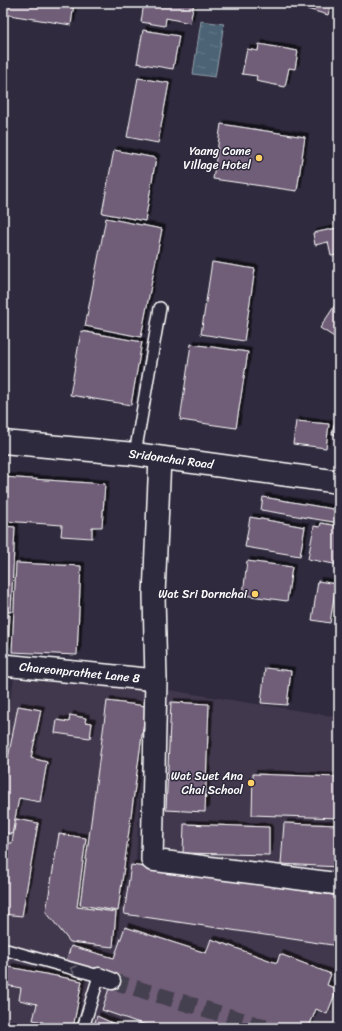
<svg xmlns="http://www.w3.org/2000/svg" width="342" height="1031" font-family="Sriracha,sans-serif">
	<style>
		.built { fill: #42394e }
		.water { fill: url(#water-ripples); stroke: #93a1ac }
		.building { fill: #6f5d77; stroke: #fff; filter: url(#shadow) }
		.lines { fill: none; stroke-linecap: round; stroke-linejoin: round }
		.pedestrian-tunnel { stroke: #443f50; stroke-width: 16; stroke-dasharray: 16 8; stroke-linecap: butt }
		.service-casing { stroke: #fff; stroke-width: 14 }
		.pedestrian-casing { stroke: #fff; stroke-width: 19 }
		.minor-casing { stroke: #fff; stroke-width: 24 }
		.tertiary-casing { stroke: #fff; stroke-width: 25 }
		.service { stroke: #2f2a3d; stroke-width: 11 }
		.pedestrian { stroke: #2f2a3d; stroke-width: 16 }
		.minor { stroke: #2f2a3d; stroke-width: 21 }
		.tertiary { stroke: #2f2a3d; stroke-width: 22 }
		.oneway { stroke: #6d6a77 }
		.poi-dot { fill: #ffd166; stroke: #2f2a3d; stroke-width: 1.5 }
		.labels { text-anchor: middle; stroke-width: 3; stroke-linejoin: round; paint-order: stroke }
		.poi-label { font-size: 12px; fill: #fff; stroke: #2f2a3d; text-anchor: end }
		.street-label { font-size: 12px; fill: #fff; stroke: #2f2a3d }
	</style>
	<defs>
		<pattern id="water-ripples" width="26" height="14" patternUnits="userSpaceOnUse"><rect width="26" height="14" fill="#4b6375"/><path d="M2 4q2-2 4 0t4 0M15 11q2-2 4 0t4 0" fill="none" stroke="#667a8a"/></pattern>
		<filter id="shadow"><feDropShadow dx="3.5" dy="-3.5" stdDeviation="0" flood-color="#0009"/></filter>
	</defs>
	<rect width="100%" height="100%" fill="#2f2a3d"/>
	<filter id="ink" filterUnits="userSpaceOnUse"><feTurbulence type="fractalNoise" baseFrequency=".025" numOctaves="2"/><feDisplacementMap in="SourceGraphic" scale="8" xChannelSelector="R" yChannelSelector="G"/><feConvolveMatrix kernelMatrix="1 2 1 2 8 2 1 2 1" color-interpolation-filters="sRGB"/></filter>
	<g filter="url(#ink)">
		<path class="built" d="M14,679L145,687L136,862L339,886V1028H3V735Z
			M168,690L339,717V876L180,858L159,848Z"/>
		<path class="water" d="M201,21L224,24L215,77L193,74Z"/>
		<path class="building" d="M3,3H74L71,25L3,14Z
			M144,3H194L190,23L166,18L165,26L141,22Z
			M286,3H331L328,15Z
			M143,30L179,36L173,69L137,63Z
			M259,44L298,51L295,69L289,68L285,87L256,81L257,76L242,74L247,49L258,51Z
			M138,78L169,83L158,143L127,137Z
			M221,124L305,137L297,191L213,179Z
			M114,150L156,158L145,221L102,213Z
			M336,200L339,201V220H334Z
			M106,218L162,229L141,337L85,326Z
			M337,228L339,255L331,256L328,242L315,245L313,233Z
			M212,262L255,269L244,341L201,334Z
			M339,299V340L320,328Z
			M81,331L142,342L131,405L70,395Z
			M191,344L248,352L236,428L180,420Z
			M296,421L329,424L326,448L293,444Z
			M334,424L339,425V435L332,434Z
			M3,477L105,484L102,527H92V538L61,536L62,525L3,521Z
			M263,497L339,510V523L261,510Z
			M250,517L305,527L300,556L245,547Z
			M321,523L339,526V565L308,559L314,526L320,527Z
			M3,526L15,527L11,612L3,611Z
			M247,561L292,567L287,601L243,595Z
			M16,563L81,566L77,655L12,652Z
			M318,581L336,584L330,623L312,620Z
			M3,615H10L8,650L3,649Z
			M265,668L291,671L287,705L261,703Z
			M339,674V692H336Z
			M107,701L146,706L118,911L80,905Z
			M171,702L209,704L205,812L166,810Z
			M18,706L41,710L31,758L47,762L40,802L19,798L12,834L3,832V785Z
			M70,715L86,718L85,722L92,723L90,738L55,733L57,720L69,722Z
			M253,774L339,777V818L252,815Z
			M16,819L38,823L22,916L3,914V873L9,843H12Z
			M284,823L339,825V867L281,864Z
			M184,824L269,827V855L183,853Z
			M59,834L86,838L77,907L116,912L113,947L70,942L46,912Z
			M131,865L339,896V946L124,914Z
			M125,927L206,953L211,939L277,963L280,954L331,974L327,985L337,989L327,1014L316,1009L309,1027L311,1028H154L102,1010L113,976L66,962L71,946L114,958Z
			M9,967L82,981L73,1028L43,1027V1022L33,1020L37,1004L19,1000L21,988L5,985Z
			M97,1016L121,1027L120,1028H93Z"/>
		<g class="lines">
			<path class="pedestrian-tunnel" d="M112,981L268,1028"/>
			<defs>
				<path id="service" d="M135,454L160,308
					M3,949L99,976L83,1028"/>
				<path id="pedestrian" d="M99,976L112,981"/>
				<g id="minor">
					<path d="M160,458L154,595L156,680L152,860L339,884"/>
					<path id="s1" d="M3,665L156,680"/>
				</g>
				<g id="tertiary">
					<path id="s2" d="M3,442L135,454L339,482"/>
				</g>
			</defs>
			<use href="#service" class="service-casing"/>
			<use href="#pedestrian" class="pedestrian-casing"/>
			<use href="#minor" class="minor-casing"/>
			<use href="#tertiary" class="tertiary-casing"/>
			<use href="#service" class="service"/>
			<use href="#pedestrian" class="pedestrian"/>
			<use href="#minor" class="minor"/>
			<use href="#tertiary" class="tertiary"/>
		</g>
		<defs><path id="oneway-chevron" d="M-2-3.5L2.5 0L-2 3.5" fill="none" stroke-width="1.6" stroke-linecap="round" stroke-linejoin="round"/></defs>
		<use class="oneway" href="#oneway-chevron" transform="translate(73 969) rotate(-164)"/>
	</g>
	<g class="poi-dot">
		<circle cx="259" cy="158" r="4"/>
		<circle cx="255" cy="594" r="4"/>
		<circle cx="251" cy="783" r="4"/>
	</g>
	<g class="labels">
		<g class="poi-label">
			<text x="251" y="155">Yaang Come<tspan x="251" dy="14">Village Hotel</tspan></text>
			<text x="247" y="598">Wat Sri Dornchai</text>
			<text x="243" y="780">Wat Suet Ana<tspan x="243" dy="14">Chai School</tspan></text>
		</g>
		<g class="street-label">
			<text dy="4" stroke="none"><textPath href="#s2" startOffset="169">Sridonchai Road</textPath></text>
			<text dy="4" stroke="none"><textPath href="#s1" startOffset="77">Chareonprathet Lane 8</textPath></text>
		</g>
	</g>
	<rect width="342" height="1031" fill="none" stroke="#2f2a3d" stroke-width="16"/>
	<rect x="8" y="8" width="326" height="1015" fill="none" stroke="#fff" stroke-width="1.5" filter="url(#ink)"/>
</svg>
